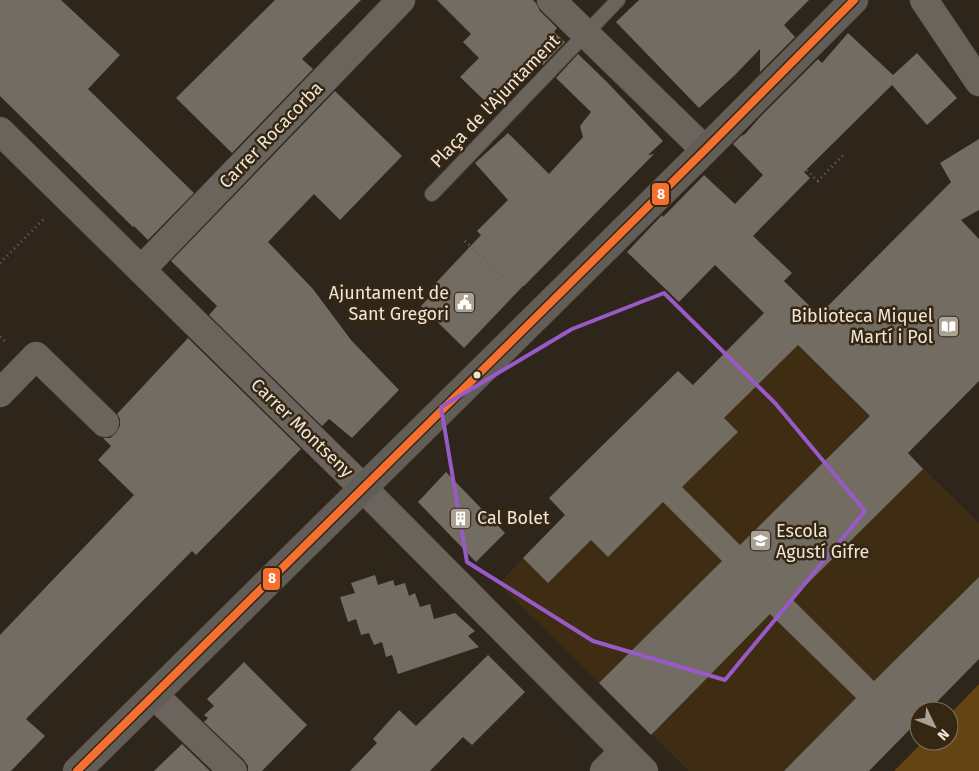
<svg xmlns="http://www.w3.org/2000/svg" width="979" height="771" font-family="'Fira Sans',sans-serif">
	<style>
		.built { fill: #3e2c13 }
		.green { fill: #644413 }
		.building { fill: #736c63; fill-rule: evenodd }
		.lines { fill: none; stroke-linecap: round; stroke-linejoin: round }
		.lane-casing { stroke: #494239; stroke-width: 16 }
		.street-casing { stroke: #494239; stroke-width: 29 }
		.secondary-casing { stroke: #494239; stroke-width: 29 }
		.path { stroke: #6a625b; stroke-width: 3; stroke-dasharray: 1 4; stroke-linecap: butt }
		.lane { stroke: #6a645c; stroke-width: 14 }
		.street { stroke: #6a645c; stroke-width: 28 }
		.secondary { stroke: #625e57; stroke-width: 28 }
		.bus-1-casing { stroke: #362713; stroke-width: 11 }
		.bus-1 { stroke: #f46f30; stroke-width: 8 }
		.marked { fill: none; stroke: #985ac6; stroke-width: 4; stroke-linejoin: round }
		.bus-dot { fill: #efe5d9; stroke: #362713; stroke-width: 2 }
		.labels { text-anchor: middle; stroke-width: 5; stroke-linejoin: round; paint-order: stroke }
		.street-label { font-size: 18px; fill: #efe5d9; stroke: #362713 }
		.poi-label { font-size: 18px; fill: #efe5d9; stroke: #362713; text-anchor: end }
		.line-badge { stroke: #362713; stroke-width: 2 }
		.badge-label { font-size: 14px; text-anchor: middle; font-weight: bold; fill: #fff }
	</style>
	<rect width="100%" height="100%" fill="#2e261b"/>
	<path class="built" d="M784,332L979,523V659L919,711V720L869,771H689L498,584L565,515L549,498L678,371L693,385Z"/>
	<path class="green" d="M979,684V771H894L924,741H949V715Z"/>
	<path class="building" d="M0,0H61L120,55L88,89L194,193L148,240L134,226L133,227L0,96Z
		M275,0H361L302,59L313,69L232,153L176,98Z
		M437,0H533L536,3L540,11L557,28L554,32L565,42L543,65L532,55L486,102L460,77L479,58L463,42L471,34Z
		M639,0H809L784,25L795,37L760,72V49L735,75L699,108L616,22Z
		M848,33L893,75L917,53L957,98L927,125L892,85L804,172L810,178L753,236L792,273L784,281L819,315L951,182L940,163L979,139V210L961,220L979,239V381L908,453L923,469L792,599L874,681L979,577V659L928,711H919V720L869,771H784L856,698L770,614L651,735L599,683L722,561L663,502L608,557L591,540L548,583L523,558L565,515L549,498L678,371L693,385L764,313L715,265L679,302L627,252L662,215L663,217L704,175L735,204L763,175L733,144L741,136L745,134L760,117L818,59L822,63ZM798,345L870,416L740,545L682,487L738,432L724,418Z
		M578,54L606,81L663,141L648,155L654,154L524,286H523L464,348L421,306L435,291L431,288L481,235L477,231L508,200L475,163L508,133L549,174L583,137L580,126L591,112L556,78Z
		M335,91L402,156L340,220L314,194L268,242L313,289L351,340L399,390L352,438L329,419L322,426L209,315L217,306L171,261Z
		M188,338L301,449L196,555L192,551L26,719L45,736L11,771H0V635L134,495L98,460L111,446L103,438H110L116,433L120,426V419L117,414Z
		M446,472L505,533L476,562L418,502Z
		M375,575L378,585L393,580L395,586L405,583L409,596L415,593L420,607L430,604L434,619L455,613L475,631L468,636L479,647L398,674L392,655L386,657L382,642L374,645L369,633L361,635L356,619L348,622L340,597L355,593L351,583Z
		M488,655L525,692L472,745L463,737L430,771H350L377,743L373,739L399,710L416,726Z
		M244,662L307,725L262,771H248V766L244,760L204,722L208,718L204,715L214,706L207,699Z
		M182,744L210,771H154Z"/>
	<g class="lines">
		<defs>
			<path id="lane" d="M432,194L618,0"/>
			<path id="street" d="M551,0L705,150
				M924,0L979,82
				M0,131L363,488L644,771
				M141,270L401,0
				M0,393L36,356L105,423
				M154,695L233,771
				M604,771L624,751"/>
			<path id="secondary" d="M77,771L705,150L854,0"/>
		</defs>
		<use href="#lane" class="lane-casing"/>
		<use href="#street" class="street-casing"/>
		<use href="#secondary" class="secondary-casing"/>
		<path class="path" d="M803,167L818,181L843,155
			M465,241L519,292
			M0,263L45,218
			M0,337L7,343"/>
		<use href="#lane" class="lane"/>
		<use href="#street" class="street"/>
		<use href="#secondary" class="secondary"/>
		<defs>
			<path id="bus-1" d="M77,771L705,150L854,0"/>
		</defs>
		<use href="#bus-1" class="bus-1-casing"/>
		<use href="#bus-1" class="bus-1"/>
	</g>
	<path class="marked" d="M664,293L775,403L865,511L725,680L593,641L467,562L441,407L572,329Z"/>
	<defs>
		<symbol id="civic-square" viewBox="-11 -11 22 22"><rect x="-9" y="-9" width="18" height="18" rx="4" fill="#aba296" stroke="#362713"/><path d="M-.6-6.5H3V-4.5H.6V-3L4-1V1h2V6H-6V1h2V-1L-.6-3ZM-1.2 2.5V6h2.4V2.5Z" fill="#fff"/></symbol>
		<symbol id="library-square" viewBox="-11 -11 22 22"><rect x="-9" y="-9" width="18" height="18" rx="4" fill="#aba296" stroke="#362713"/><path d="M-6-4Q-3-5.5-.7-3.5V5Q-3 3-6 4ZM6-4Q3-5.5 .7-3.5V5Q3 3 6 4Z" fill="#fff"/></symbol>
		<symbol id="building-square" viewBox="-11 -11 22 22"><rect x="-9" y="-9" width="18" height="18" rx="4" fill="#aba296" stroke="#362713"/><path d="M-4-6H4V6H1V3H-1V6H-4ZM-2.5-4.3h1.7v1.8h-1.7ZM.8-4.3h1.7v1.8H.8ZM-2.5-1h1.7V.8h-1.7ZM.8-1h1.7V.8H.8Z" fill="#fff"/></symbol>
		<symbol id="school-square" viewBox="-11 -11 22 22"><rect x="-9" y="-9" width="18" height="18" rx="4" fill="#aba296" stroke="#362713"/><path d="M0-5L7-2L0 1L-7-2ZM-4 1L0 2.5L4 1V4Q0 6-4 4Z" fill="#fff"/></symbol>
	</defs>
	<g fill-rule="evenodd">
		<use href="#civic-square" x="452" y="290" width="25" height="25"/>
		<use href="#library-square" x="936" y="314" width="25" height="25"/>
		<use href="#building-square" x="448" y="506" width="25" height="25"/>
		<use href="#school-square" x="748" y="528" width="25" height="25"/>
	</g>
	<circle class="bus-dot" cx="477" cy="375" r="4.5"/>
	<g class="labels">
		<g class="street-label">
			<text transform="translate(495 101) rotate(-46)" y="6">Plaça de l'Ajuntament</text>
			<text transform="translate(271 135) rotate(-46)" y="6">Carrer Rocacorba</text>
			<text transform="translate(302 428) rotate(44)" y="6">Carrer Montseny</text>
		</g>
		<g class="poi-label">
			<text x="449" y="299">Ajuntament de<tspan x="449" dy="21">Sant Gregori</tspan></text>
			<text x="933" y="322">Biblioteca Miquel<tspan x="933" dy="21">Martí i Pol</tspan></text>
			<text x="477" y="524" text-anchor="start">Cal Bolet</text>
			<text x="776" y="537" text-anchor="start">Escola<tspan x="776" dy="21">Agustí Gifre</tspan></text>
		</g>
	</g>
	<g class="line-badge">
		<rect x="651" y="182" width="19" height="24" rx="5" fill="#f46f30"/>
		<rect x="262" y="567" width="19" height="24" rx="5" fill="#f46f30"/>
	</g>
	<g class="badge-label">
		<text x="661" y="199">8</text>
		<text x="272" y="583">8</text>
	</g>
	<g transform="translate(934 726) rotate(133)"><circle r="24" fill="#362713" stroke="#807362"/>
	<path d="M0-4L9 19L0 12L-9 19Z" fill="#aba296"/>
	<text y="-8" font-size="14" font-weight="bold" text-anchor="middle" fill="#efe5d9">N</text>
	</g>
</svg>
